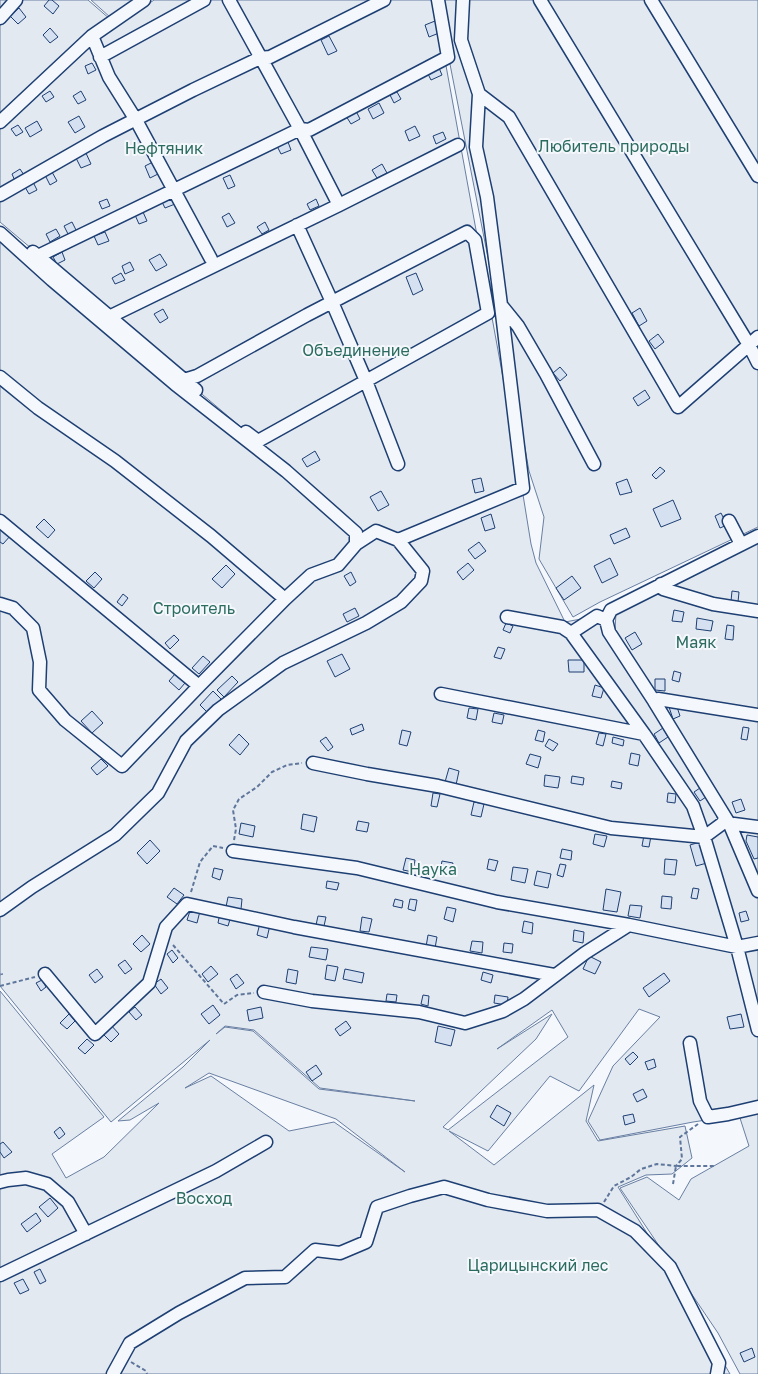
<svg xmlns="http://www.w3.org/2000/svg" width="758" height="1374" font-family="'Golos Text',sans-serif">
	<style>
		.green { fill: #e3e9f0; stroke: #687fa3; fill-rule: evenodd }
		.building { fill: #d5e0f0; stroke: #1d3f73 }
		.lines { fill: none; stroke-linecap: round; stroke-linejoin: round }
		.minor-casing { stroke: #1d3f73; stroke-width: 15 }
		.path { stroke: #5e769c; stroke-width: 2; stroke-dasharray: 4 2.5; stroke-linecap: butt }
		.minor { stroke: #f4f7fb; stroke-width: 12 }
		.labels { text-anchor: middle; stroke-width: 4; stroke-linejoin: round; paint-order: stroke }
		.park-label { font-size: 16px; fill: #2c6c60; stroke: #f4f7fb }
	</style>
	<rect width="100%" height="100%" fill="#f4f7fb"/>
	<path class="green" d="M0,0H88L111,20L0,118Z
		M91,0H141L111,18Z
		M154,0H224L336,203L108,313L0,222V126L100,38Z
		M233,0H434L512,427L531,544L536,563L565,622L597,616L715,807L717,818L726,827L758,897V1374H740L718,1333L620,1188L647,1177L679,1200L691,1179L749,1146L739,1115L693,1122L600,1140L588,1121L613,1066L660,1017L639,1009L579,1091L550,1076L488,1151L449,1131L494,1165L594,1085L586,1121L598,1141L685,1126L692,1158L672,1174L646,1175L618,1187L669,1268L730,1374H0V991L104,1117L52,1154L66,1178L104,1157L159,1103L130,1120L118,1121L183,1067L210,1040L111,1122L0,986V975L3,974H0V232L293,471L113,319L343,209ZM552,1010L568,1037L448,1130L443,1127L536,1039L552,1014L497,1049ZM225,1026L254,1030L320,1088L415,1101L319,1089L253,1031L225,1027L216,1034ZM209,1073L336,1119L405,1172L334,1122L289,1131L211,1076L185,1088Z
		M439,0H758V527L600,602L573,617L539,559L544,517L529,471L521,426L448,54Z
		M758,543V876L615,630L616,613Z"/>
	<path class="building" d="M49,0H52L59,6L53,14L44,6Z
		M19,8L26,17L18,24L10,16Z
		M435,21L439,33L429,37L425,25Z
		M50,28L58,37L50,43L43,35Z
		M329,36L337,51L328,55L321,40Z
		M92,63L96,70L88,74L85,66Z
		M439,68L442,75L431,80L428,74Z
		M50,91L54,97L46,102L42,96Z
		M81,91L86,100L78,104L73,96Z
		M397,92L401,99L394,103L390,95Z
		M379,103L384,113L373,119L368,109Z
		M356,111L360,119L351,124L346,116Z
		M79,116L85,127L75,133L68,122Z
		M37,121L42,130L30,137L25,128Z
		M18,125L23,132L16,136L11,129Z
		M415,126L420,136L409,141L405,131Z
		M443,132L446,139L436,144L433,136Z
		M288,142L291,150L281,154L277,146Z
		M85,151L91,164L81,168L75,156Z
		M153,162L158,174L150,178L145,166Z
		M382,164L387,173L377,178L372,170Z
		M20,169L24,175L15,181L12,174Z
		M52,172L57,181L50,185L45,175Z
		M230,175L235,186L228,189L223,178Z
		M33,182L37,190L29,194L25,187Z
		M172,196L175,204L165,208L161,200Z
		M107,199L110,206L102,209L99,202Z
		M316,199L319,206L310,210L307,204Z
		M143,212L147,221L139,224L135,215Z
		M229,213L235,223L227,227L222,217Z
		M72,222L77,232L69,236L64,226Z
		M265,222L269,230L262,234L257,227Z
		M56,229L60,236L50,242L46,234Z
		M105,232L109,241L98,245L94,236Z
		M62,252L65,260L57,264L53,257Z
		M160,254L167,265L156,271L149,260Z
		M130,262L134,270L125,274L122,266Z
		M121,273L125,280L115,284L112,278Z
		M416,273L423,290L413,295L406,277Z
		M640,308L647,321L639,326L632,313Z
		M163,309L168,318L160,323L154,314Z
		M658,334L664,342L655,349L649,341Z
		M560,367L567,375L560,381L553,373Z
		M645,390L650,398L638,406L633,398Z
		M315,451L320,460L307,467L302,459Z
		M660,467L665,471L656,479L652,475Z
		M481,478L484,491L475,493L472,480Z
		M627,479L632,492L620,495L616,483Z
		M381,491L389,505L378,511L370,497Z
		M673,500L681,519L661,527L653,509Z
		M721,513L727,525L720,528L715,516Z
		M491,514L495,528L485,531L481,518Z
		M44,519L55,530L48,538L36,527Z
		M0,525L11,535L3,544L0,542Z
		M626,528L630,537L614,544L610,535Z
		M479,542L486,551L475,559L468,550Z
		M610,558L618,575L602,583L594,566Z
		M468,563L474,570L463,580L457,572Z
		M226,565L235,574L222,588L212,579Z
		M95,572L102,579L94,588L86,581Z
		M351,572L356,582L350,586L344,576Z
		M572,576L581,588L564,600L556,588Z
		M732,591L739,592L738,602L731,601Z
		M123,594L128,598L122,606L117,602Z
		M355,608L359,616L347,622L343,614Z
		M674,610L684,612L682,622L672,621Z
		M697,618L713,621L711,631L696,629Z
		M506,623L513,626L510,633L503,630Z
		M727,625L734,626L733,640L725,639Z
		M635,632L642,644L632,650L625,638Z
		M174,635L179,640L170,649L165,643Z
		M498,647L505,649L501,659L494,657Z
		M342,654L350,669L335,677L327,661Z
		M203,656L210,662L199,674L192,668Z
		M568,660H584V672H569Z
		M674,671L681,673L679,682L672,680Z
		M175,674L185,683L179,690L169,681Z
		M232,676L238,682L224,697L217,690Z
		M655,679H665V691L655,690Z
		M595,685L604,688L601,698L592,696Z
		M213,691L221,699L208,713L200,705Z
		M676,704L680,716L673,719L669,707Z
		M469,708L478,709L476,720L467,718Z
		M92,711L103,723L92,733L81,721Z
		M494,713L504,715L502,724L492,722Z
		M362,724L364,730L352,735L350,729Z
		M743,727L749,728L747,740L741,739Z
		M663,728L668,737L659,743L654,734Z
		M402,730L411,732L407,746L399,744Z
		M538,730L545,732L543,742L535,740Z
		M599,733L606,734L603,746L596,744Z
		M239,734L249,744L240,755L229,745Z
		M326,737L333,747L328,751L320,741Z
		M613,737L624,740L623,746L612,743Z
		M549,739L558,744L553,751L545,746Z
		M631,753L640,755L638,766L629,764Z
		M530,754L541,757L538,768L526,764Z
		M101,759L108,766L97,775L91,768Z
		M449,768L459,771L456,785L445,782Z
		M545,775L560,777L558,788L544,786Z
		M572,776L584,778L583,785L571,783Z
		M612,781L622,783L621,789L611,787Z
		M700,788L706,797L700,801L694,792Z
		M433,793L440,794L437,807L431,806Z
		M668,793L676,794L675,803L667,802Z
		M741,799L745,810L736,813L732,802Z
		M474,802L484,804L481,817L471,815Z
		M303,814L317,817L314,832L301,829Z
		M358,821L369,823L367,832L356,830Z
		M241,823L255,826L253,837L239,834Z
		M595,834L607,836L604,847L593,844Z
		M644,835L651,836L649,847L642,846Z
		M747,835L758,837V858L754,859L746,841Z
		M150,840L160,851L147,864L137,853Z
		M700,842L707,863L696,866L690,845Z
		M562,849L572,851L571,860L560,858Z
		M406,858L415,860L413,872L403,870Z
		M489,859L498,861L495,871L487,869Z
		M665,859L677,860L675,875L664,874Z
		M442,861L453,863L450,875L440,872Z
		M560,864L566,865L563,877L557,875Z
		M513,867L528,869L525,883L511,880Z
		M214,868L223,870L220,880L212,877Z
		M537,871L551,874L548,888L534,885Z
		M327,881L339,883L337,890L326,888Z
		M174,888L184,895L177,904L167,897Z
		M693,888L699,889L697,899L691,898Z
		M606,889L621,892L617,912L603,910Z
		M662,896L672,897L671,909L661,908Z
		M228,897L242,899L241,909L226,907Z
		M395,899L403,901L402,908L393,906Z
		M410,899L417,900L415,911L408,909Z
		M630,905L642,906L640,918L628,916Z
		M447,907L456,909L453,922L444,919Z
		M191,908L200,911L197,923L187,920Z
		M746,911L749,920L741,922L739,913Z
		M220,913L231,916L228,926L218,923Z
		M318,916L326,917L324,926L316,925Z
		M362,917L372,919L369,932L360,931Z
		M524,921L533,923L532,934L522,932Z
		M260,923L270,925L267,938L257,935Z
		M574,930L584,932L583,943L573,941Z
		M142,935L150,944L141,952L133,944Z
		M428,935L437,937L435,948L426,947Z
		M472,941L483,942L482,953L470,951Z
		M504,943L513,944L512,953L503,952Z
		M311,947L328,949L326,960L309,957Z
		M172,950L178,958L173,963L167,954Z
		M589,956L601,962L595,974L583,969Z
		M125,960L132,969L125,974L118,965Z
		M327,965L338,967L335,981L325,979Z
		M211,966L218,974L208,982L202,974Z
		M97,969L103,977L95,983L89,975Z
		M288,969L298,971L296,984L286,982Z
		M345,969L364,973L362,983L343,979Z
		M483,972L493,975L491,983L481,980Z
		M664,973L670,981L649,997L643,988Z
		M237,974L244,983L236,989L230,979Z
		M161,979L168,988L161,994L154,984Z
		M42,980L46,987L41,991L36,983Z
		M387,994L397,995L396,1002L386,1001Z
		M423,995L429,996L428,1006L421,1004Z
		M495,995L508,997L507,1005L494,1003Z
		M213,1005L220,1015L209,1024L201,1014Z
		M135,1007L142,1015L136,1020L129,1012Z
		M261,1007L263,1018L249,1021L247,1010Z
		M69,1014L75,1021L67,1029L60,1023Z
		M741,1014L744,1027L730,1029L727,1017Z
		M346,1021L351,1028L340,1036L335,1029Z
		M110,1024L119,1034L111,1042L101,1032Z
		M438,1026L455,1030L451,1046L435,1042Z
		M87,1039L94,1045L85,1054L78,1048Z
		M633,1052L638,1057L630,1065L625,1059Z
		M654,1059L656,1067L648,1070L645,1062Z
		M316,1065L322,1074L312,1081L306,1072Z
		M643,1089L647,1097L637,1102L633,1094Z
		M497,1105L511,1113L504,1126L490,1117Z
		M633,1114L635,1122L625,1125L623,1116Z
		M60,1127L65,1134L59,1139L54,1132Z
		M3,1142L12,1152L4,1158L0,1152V1144Z
		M50,1198L58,1208L48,1217L39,1207Z
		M36,1213L41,1221L27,1232L21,1224Z
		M40,1269L46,1281L40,1284L34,1272Z
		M23,1279L29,1290L20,1294L14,1283Z
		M752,1348L755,1357L744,1362L740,1353Z"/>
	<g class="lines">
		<defs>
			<path id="minor" d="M229,0L300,129L339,205
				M463,0L461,40L479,94L476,147L487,197L501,305L518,326L546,374L594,464
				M540,0L749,345L758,363
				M651,0L758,176
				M0,18L16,0
				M92,36L109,77L136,120L211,259
				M100,57L204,0
				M479,94L509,117L678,407L758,337
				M0,122L92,36L144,0
				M0,195L103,136L193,90L260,58L270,57L384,0
				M297,225L332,302L366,381L398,464
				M0,233L52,280L175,384L286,471L356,533V544L338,565L311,575L285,599L199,686L122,766L65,720L39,690L40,662L33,628L13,608L0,604
				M33,252L38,256L300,129L309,130L448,57L438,0
				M38,256L196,390
				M109,317L339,205L458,145
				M0,377L38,408L115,461L211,536L285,599
				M184,380L197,376L307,315L467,232L475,240L488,313L258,441L246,432
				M0,521L199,686
				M729,521L741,544
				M758,536L611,610L606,620L609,632L654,701L730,825L758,891
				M398,540L523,488L501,305
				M661,584L663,589L713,604L758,611
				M571,633L597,616L606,620
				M441,694L644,734
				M654,701L658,699L758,715
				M313,763L367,774L438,786L611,828L704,837L693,806L644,734L571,633L562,627L507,617
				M725,818L723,823L704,837L737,947L758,1030
				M730,825L734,824L758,827
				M233,851L357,868L497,902L629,925L737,947L758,943
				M0,910L32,887L115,835L158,793L186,741L218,710L283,663L366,623L401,602L421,581L423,571L398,540L376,531L356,544
				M45,974L95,1034L149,983L166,927L187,904L294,927L554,975
				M264,992L312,1001L419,1012L465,1023L503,1011L524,999L585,953L629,925
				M690,1043L700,1101L708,1117L728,1114L758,1107
				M0,1182L8,1180L26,1178L47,1184L68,1202L86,1234
				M0,1275L216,1171L266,1142
				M113,1374L130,1343L179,1313L245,1278L285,1277L315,1250L340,1253L366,1242L377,1207L410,1196L444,1187L488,1200L547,1211L598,1210L635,1231L670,1267L719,1363L717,1374"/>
		</defs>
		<use href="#minor" class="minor-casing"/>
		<path class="path" d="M234,840L236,829L233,810L239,799L257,787L272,772L287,765L302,763
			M191,892L200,862L213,846L223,848
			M173,945L224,1004L237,995L254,993
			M0,986L35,977
			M673,1184L676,1166H714
			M604,1202L614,1186L631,1177L641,1169L657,1164L676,1166L682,1159L680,1137L698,1124
			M131,1362L146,1371L147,1374"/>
		<use href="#minor" class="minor"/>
	</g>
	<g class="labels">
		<g class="park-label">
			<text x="614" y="152">Любитель природы</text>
			<text x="164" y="154">Нефтяник</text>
			<text x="356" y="356">Объединение</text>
			<text x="194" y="614">Строитель</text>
			<text x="696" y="648">Маяк</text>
			<text x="433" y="875">Наука</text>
			<text x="204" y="1204">Восход</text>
			<text x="538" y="1271">Царицынский лес</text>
		</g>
	</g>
</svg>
